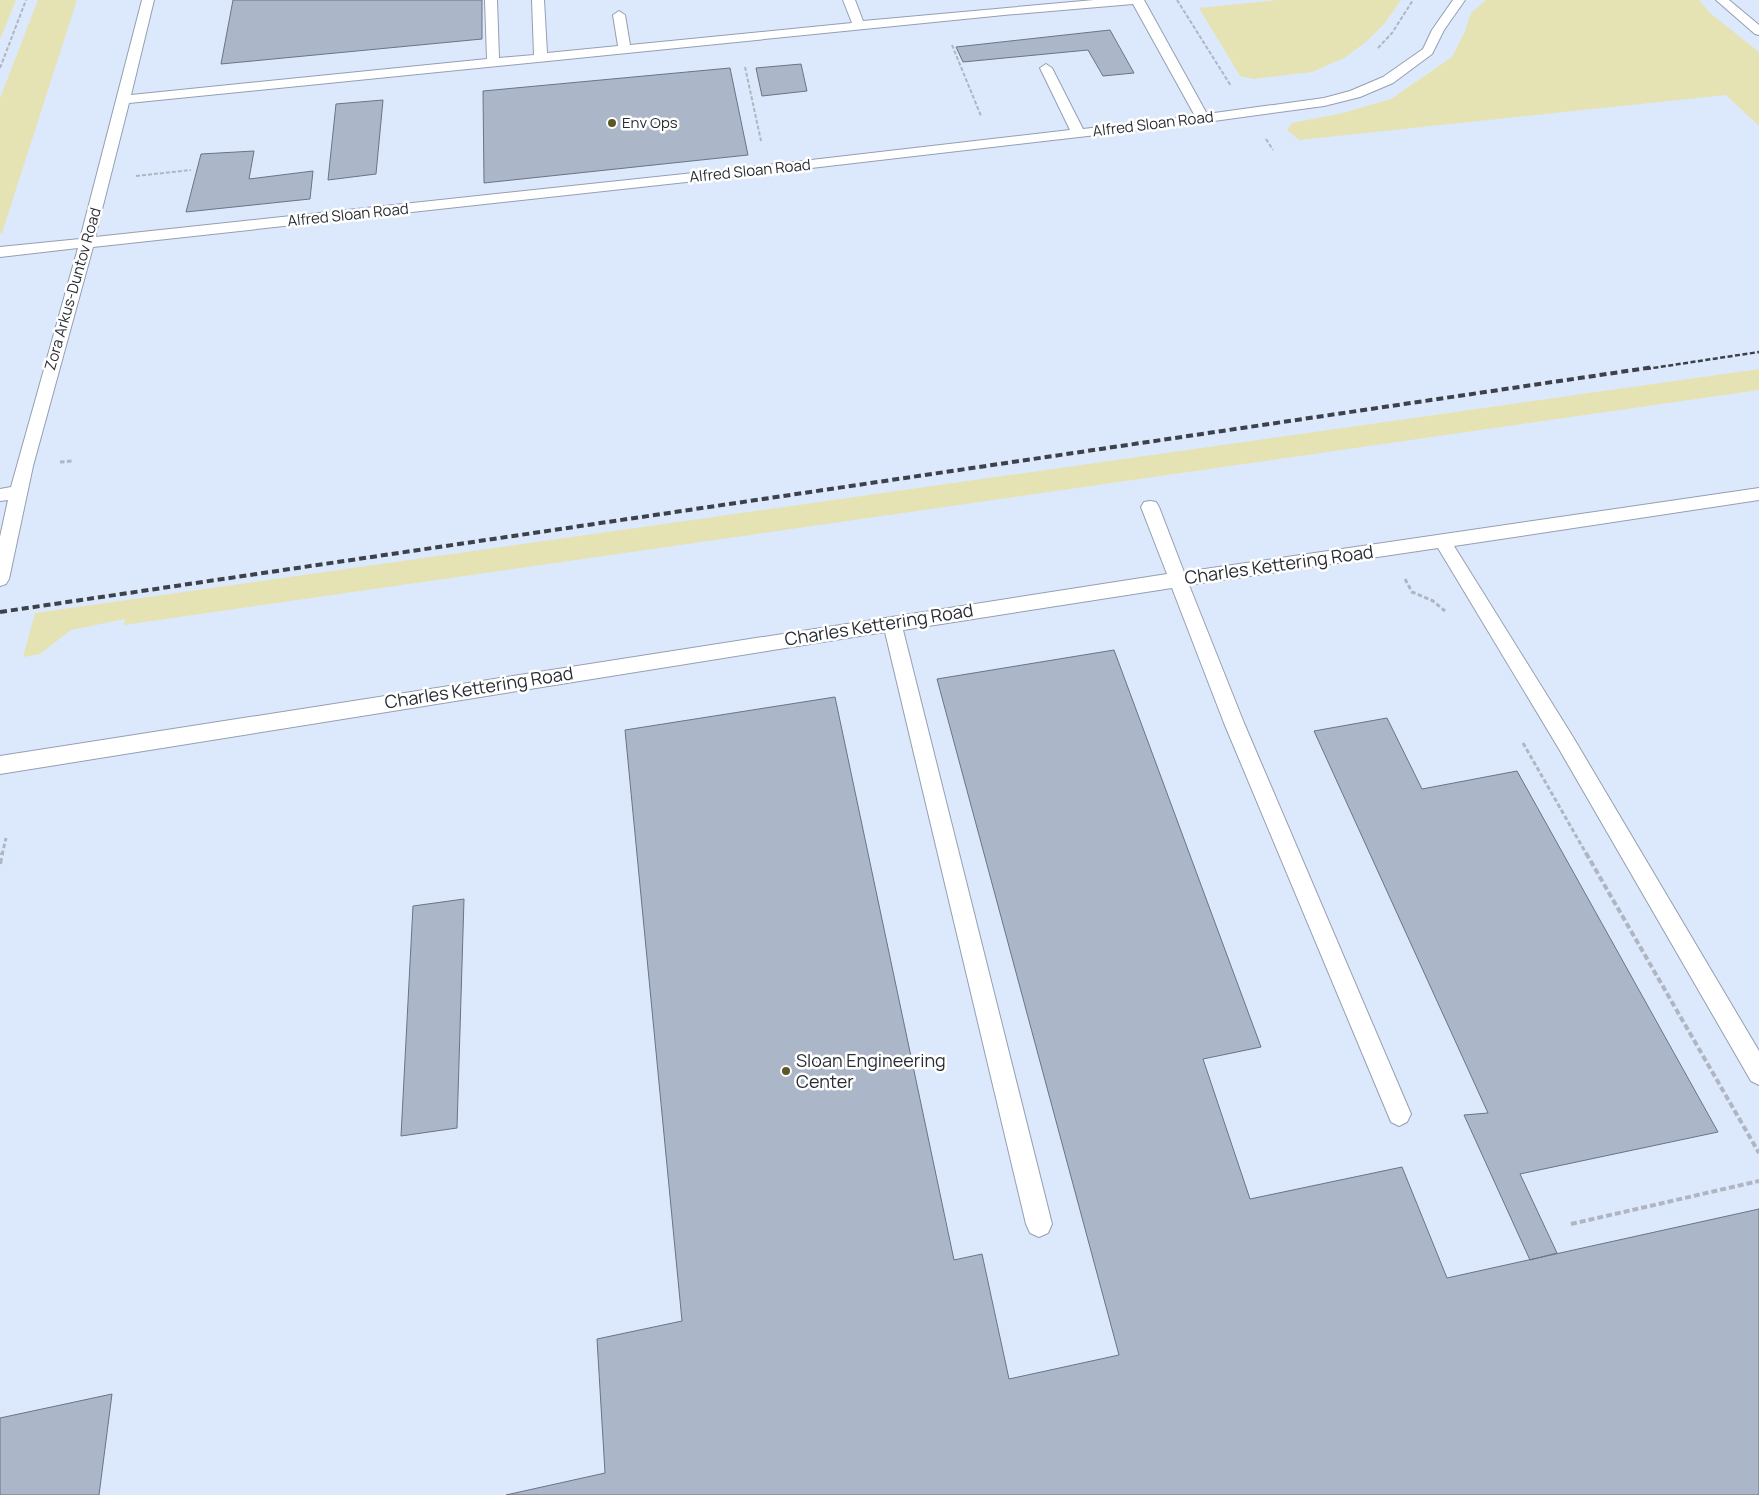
<svg xmlns="http://www.w3.org/2000/svg" width="1759" height="1495" font-family="Manrope,sans-serif">
	<style>
		.built { fill: #dce9fd }
		.green { fill: #e5e3b4 }
		.building { fill: #abb7c9; stroke: #697484 }
		.lines { fill: none; stroke-linecap: round; stroke-linejoin: round }
		.lane-casing { stroke: #949fb1; stroke-width: 2 }
		.path-far2 { stroke: #b0b6c1; stroke-width: 2; stroke-dasharray: 4 2; stroke-linecap: butt }
		.path-far1 { stroke: #b0b6c1; stroke-width: 3; stroke-dasharray: 4.5 2.5; stroke-linecap: butt }
		.path { stroke: #b0b6c1; stroke-width: 4; stroke-dasharray: 6 3; stroke-linecap: butt }
		.lane { fill: #fff; fill-rule: evenodd }
		.rail-far1 { stroke: #3d4149; stroke-width: 2.5; stroke-dasharray: 5 2.5; stroke-linecap: butt }
		.rail { stroke: #3d4149; stroke-width: 4; stroke-dasharray: 7 4; stroke-linecap: butt }
		.poi-dot { fill: #5c5825; stroke: #fff; stroke-width: 2 }
		.labels { text-anchor: middle; stroke-width: 5; stroke-linejoin: round; paint-order: stroke }
		.far-poi-label { font-size: 15px; fill: #292d34; stroke: #fff; text-anchor: start }
		.far-street-label { font-size: 15px; fill: #292d34; stroke: #fff }
		.street-label { font-size: 18px; fill: #292d34; stroke: #fff }
		.poi-label { font-size: 18px; fill: #292d34; stroke: #fff; text-anchor: start }
	</style>
	<rect width="100%" height="100%" fill="#ecf3ff"/>
	<path class="built" d="M0,0H1759V1495H0Z"/>
	<path class="green" d="M0,0H16L0,40Z
		M38,0H77L2,233H0V98Z
		M1278,0H1401L1385,23L1366,42L1344,58L1312,72L1253,79L1240,76L1199,8Z
		M1486,0H1699L1710,13L1759,52V126L1726,95L1299,140L1287,130L1292,123L1343,113L1391,99L1452,57L1465,31L1471,13Z
		M1759,369V390L124,625L125,619L71,630L40,654L23,657L35,613Z"/>
	<path class="building" d="M233,0H482V39L221,64Z
		M1110,30L1134,73L1103,76L1088,50L963,62L956,47Z
		M801,64L807,91L762,96L756,68Z
		M730,68L748,155L484,183L483,91Z
		M383,100L376,174L328,180L336,104Z
		M254,151L249,179L313,171L310,199L186,212L201,154Z
		M1114,650L1261,1047L1203,1059L1250,1199L1402,1167L1447,1278L1759,1209V1495H506L605,1473L597,1339L682,1321L625,730L835,697L954,1260L982,1254L1009,1379L1119,1355L937,679Z
		M1387,718L1422,789L1517,771L1718,1132L1520,1174L1557,1253L1530,1260L1464,1115L1488,1113L1314,731Z
		M464,899L457,1128L401,1136L413,906Z
		M112,1394L99,1495H0V1418Z"/>
	<g class="lines">
		<defs>
			<path id="lane" d="M142,0H154L131,95L487,59L485,0H497L499,58L534,55L532,0H544L547,53L618,46L613,15L619,11L625,15L630,45L852,23L843,0H855L863,21L1094,0H1144L1207,114L1324,98L1350,91L1383,77L1423,49L1432,30L1453,0H1465L1444,30L1432,54L1393,83L1360,97L1324,106L1192,124L768,173L93,247L33,466L9,579L6,584L0,586V537L8,500L0,501V489L11,487L78,248L0,257V247L80,239ZM1133,4L1195,116L1083,129L1052,68L1046,64L1040,68L1070,130L768,165L95,237L129,103L1004,15Z
				M1716,0H1729L1759,25V35L1755,34Z
				M1759,488V500L1454,546L1573,737L1759,1051V1085L1751,1081L1559,749L1438,548L1189,585L1244,723L1411,1114L1407,1122L1399,1126L1391,1122L1224,723L1172,588L903,630L1052,1224L1048,1233L1039,1237L1030,1233L1026,1224L885,632L0,774V756L1167,574L1141,507L1144,502L1150,501L1156,502L1159,507L1184,572Z"/>
		</defs>
		<use href="#lane" class="lane-casing"/>
		<path class="path-far2" d="M1177,0L1231,86
			M952,45L981,116
			M1378,48L1392,33L1413,0
			M745,67L761,141
			M0,68L26,0
			M1266,139L1273,150
			M136,176L191,170"/>
		<path class="path-far1" d="M60,462L73,461
			M1405,579L1412,592L1433,601L1445,611
			M1523,743L1587,855
			M2,855L6,838"/>
		<path class="path" d="M1586,853L1759,1153
			M0,864L2,853
			M1571,1224L1759,1181"/>
		<use href="#lane" class="lane"/>
		<path class="rail-far1" d="M1646,369L1759,352"/>
		<path class="rail" d="M0,612L1654,367"/>
	</g>
	<g class="poi-dot">
		<circle cx="612" cy="123" r="5"/>
		<circle cx="786" cy="1071" r="5"/>
	</g>
	<g class="labels">
		<g class="far-poi-label">
			<text x="622" y="128">Env Ops</text>
		</g>
		<g class="far-street-label">
			<text transform="translate(1153 124) rotate(-7)" y="5">Alfred Sloan Road</text>
			<text transform="translate(750 171) rotate(-6)" y="5">Alfred Sloan Road</text>
			<text transform="translate(348 215) rotate(-6)" y="5">Alfred Sloan Road</text>
			<text transform="translate(73 289) rotate(-74)" y="5">Zora Arkus-Duntov Road</text>
		</g>
		<g class="street-label">
			<text transform="translate(1279 565) rotate(-8)" y="6">Charles Kettering Road</text>
			<text transform="translate(879 625) rotate(-9)" y="6">Charles Kettering Road</text>
			<text transform="translate(479 688) rotate(-9)" y="6">Charles Kettering Road</text>
		</g>
		<g class="poi-label">
			<text x="796" y="1067">Sloan Engineering<tspan x="796" dy="21">Center</tspan></text>
		</g>
	</g>
</svg>
